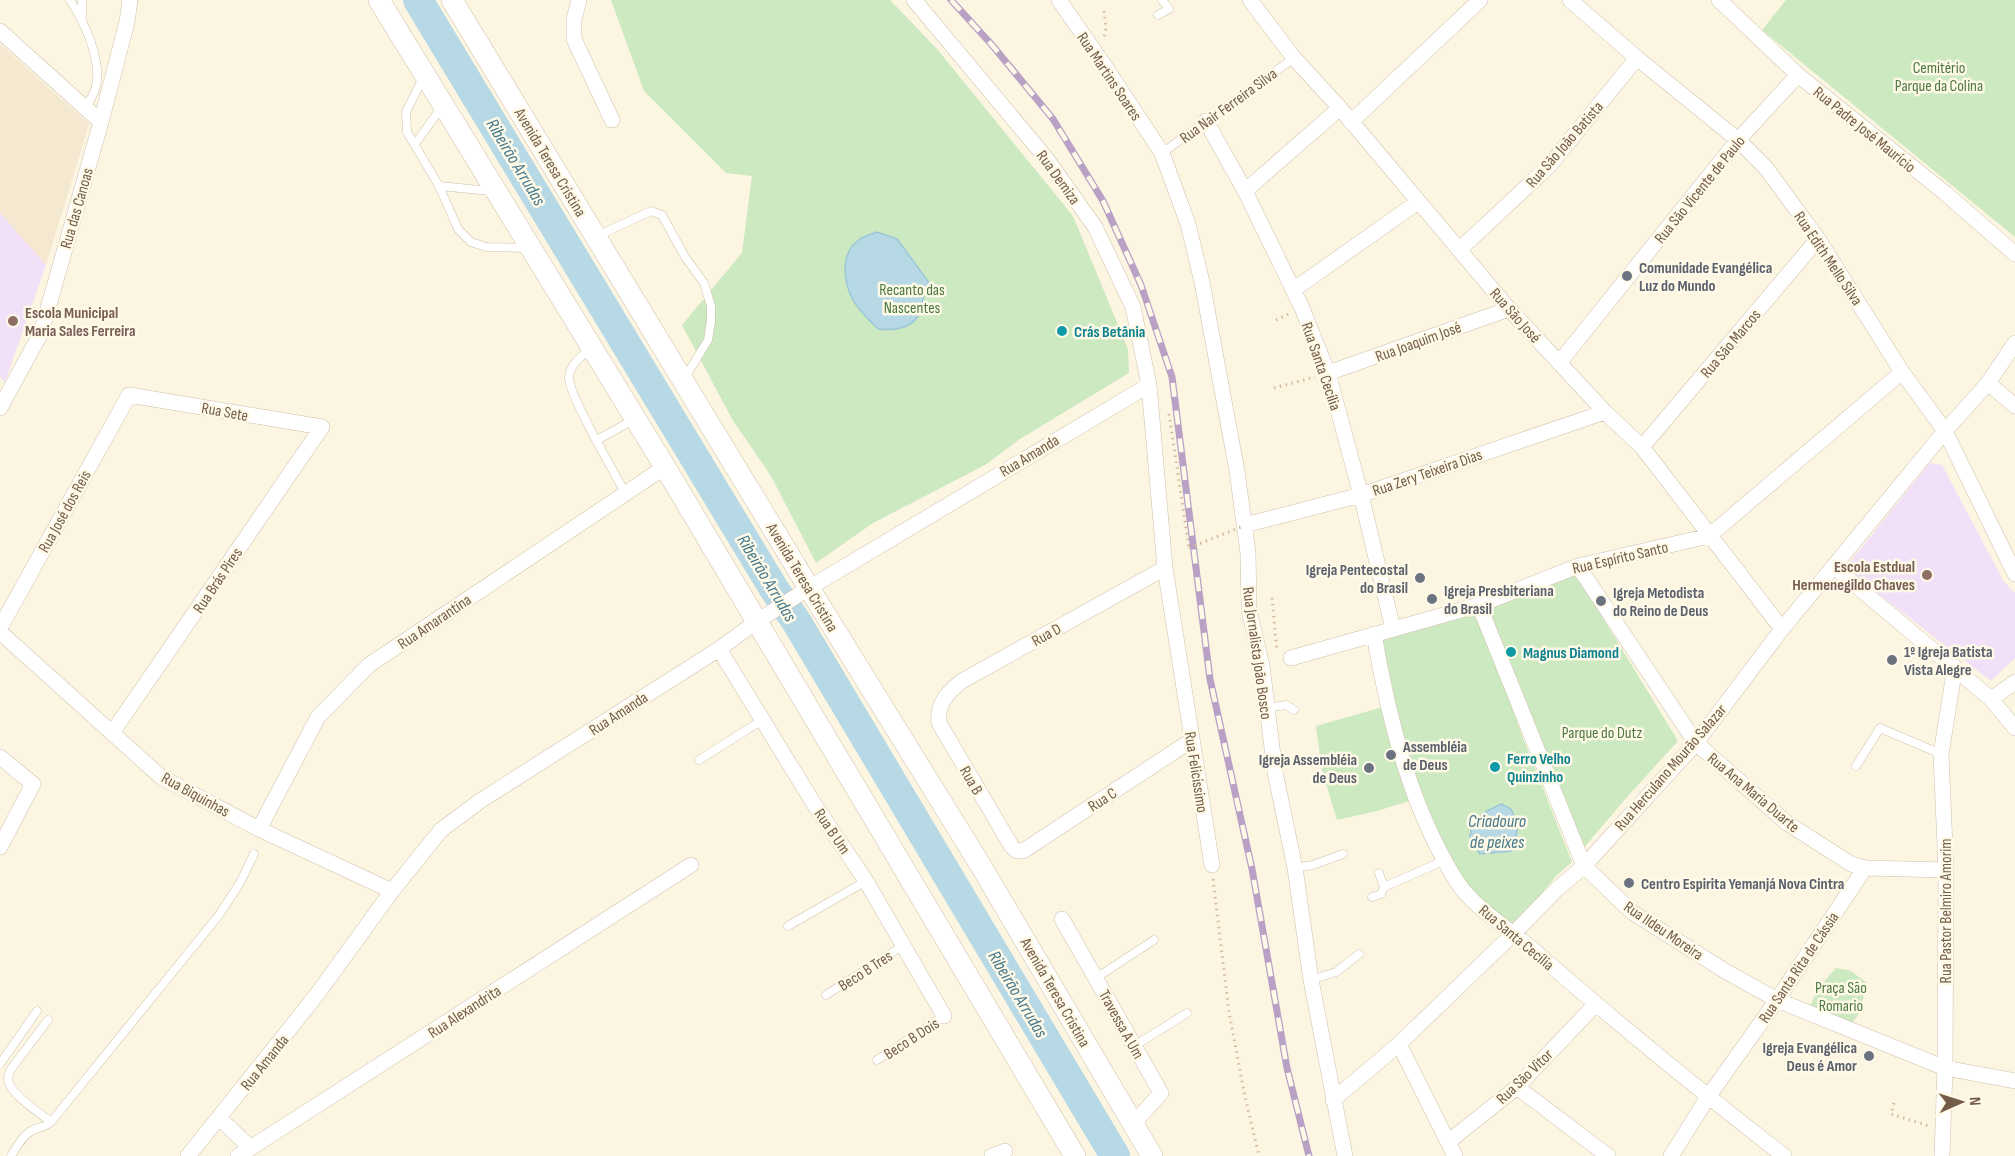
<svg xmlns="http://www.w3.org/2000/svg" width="2015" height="1156" font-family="'Sofia Sans Condensed',sans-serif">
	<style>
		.residential { fill: #f4e8d0 }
		.education { fill: #f2dff8 }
		.green { fill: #cce9c1 }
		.water { fill: #b7d9e5; stroke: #9dc7d7; stroke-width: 1.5 }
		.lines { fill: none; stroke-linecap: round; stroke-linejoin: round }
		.river { stroke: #b7d9e5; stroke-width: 30 }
		.service-casing { stroke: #cfc0ac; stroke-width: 9 }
		.minor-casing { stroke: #cfc0ac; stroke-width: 16 }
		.secondary-casing { stroke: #d0bea6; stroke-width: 22 }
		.path { stroke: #d6ba9d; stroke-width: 3; stroke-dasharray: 1.5 4.5; stroke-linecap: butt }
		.service { stroke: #fff; stroke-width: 8 }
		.minor { stroke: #fff; stroke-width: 15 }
		.secondary { stroke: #fff; stroke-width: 21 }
		.rail-casing { stroke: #b9a1c5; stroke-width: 7 }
		.rail { stroke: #fff9e8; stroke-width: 4.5; stroke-dasharray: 14; stroke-linecap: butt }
		.path-bridge { stroke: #d6ba9d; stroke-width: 3; stroke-dasharray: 1.5 4.5; stroke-linecap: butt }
		.worship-dot { fill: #6b7280; stroke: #fff9e8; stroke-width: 2 }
		.education-dot { fill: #8d6e63; stroke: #fff9e8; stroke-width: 2 }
		.culture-dot { fill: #0f9aa8; stroke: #fff9e8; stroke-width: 2 }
		.labels { text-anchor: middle; stroke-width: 5; stroke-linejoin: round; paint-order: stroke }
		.park-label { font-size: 16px; fill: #4b7941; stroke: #fff9e8 }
		.street-label { font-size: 16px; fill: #745d48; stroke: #fff9e8 }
		.worship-label { font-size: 16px; font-weight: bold; fill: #5b616d; stroke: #fff9e8; text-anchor: start }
		.education-label { font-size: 16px; font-weight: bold; fill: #785e54; stroke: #fff9e8; text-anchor: start }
		.culture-label { font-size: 16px; font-weight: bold; fill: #0d838f; stroke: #fff9e8; text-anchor: start }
		.water-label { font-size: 18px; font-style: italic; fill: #45798e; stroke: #fff9e8 }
	</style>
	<rect width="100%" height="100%" fill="#fcf5e2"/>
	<path class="residential" d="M0,44L89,124L46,265L0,213Z"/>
	<path class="education" d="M0,213L46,265L5,382L0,377Z
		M1930,463L1942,465L2004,582L2015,593V658L1991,681L1845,568Z"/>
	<path class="green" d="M611,0H890L937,49L1073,216L1128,349L1129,373L1020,439L985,465L873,523L816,563L771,476L732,419L682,325L742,253L752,176L726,173L644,91Z
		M1786,0H2015V237L1762,30Z
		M1576,574L1678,741L1627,797L1582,850L1487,608Z
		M1479,609L1521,733L1572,862L1557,875L1514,927C1496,912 1478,898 1464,879C1414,812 1398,717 1379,637Z
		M1383,707L1409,801L1377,811L1337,820L1322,771L1316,726Z
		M1836,968L1851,971L1867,983L1859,1014L1850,1026L1810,1006L1819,987Z"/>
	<path class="water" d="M877,232L897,239L930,284C922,294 924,295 922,306C917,328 897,331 878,329C869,320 856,308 851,296C843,278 841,252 859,240C863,236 871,235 877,232Z
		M1501,804L1511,809C1519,825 1519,834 1511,851L1480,854L1470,837L1472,824L1487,811Z"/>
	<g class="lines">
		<path class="river" d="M418,0L774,589L796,621L1115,1156"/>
		<defs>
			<path id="service" d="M70,0C84,21 102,60 96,86C95,93 89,101 86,108
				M1158,15L1169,9L1162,0
				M82,16V0
				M423,78L406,112L407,132L439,186L458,229L471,242L486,247L527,248
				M415,144L443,105
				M1162,153L1294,58
				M439,186L491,191
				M597,236L651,211L662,215L685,257L704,283L711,306V321L708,340L684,379
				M591,348C582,356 570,364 569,377C568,394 615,474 626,494
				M597,440L635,419
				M1267,708L1286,705L1294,710
				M699,760L764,719
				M1856,766L1880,728L1941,754
				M1295,868L1313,865L1343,854
				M1384,887L1445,860
				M1372,897L1381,894L1384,887L1379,873
				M788,926L866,881
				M1096,978L1154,940
				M1311,980L1336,972L1359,954
				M826,995L904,945
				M48,1020L11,1069C9,1073 7,1078 9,1083C12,1095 41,1114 51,1122
				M1134,1046L1187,1013
				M877,1060L944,1016
				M0,1064L37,1011
				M11,1156C17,1147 23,1134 33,1130C40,1127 45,1127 51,1122L219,915L240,883L254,854"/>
			<path id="minor" d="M579,0L574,19V39L612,120
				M914,0L1046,158L1095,227L1133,307L1149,385L1165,568L1212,865
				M1059,0L1104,65L1162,153L1188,224L1202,282L1237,471L1248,553L1249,610L1262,666L1275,772L1295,868L1311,980L1345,1156
				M1250,0L1294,58L1340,108L1509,309L1605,412L1642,447L1782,629
				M1570,0L1637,58L1738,140L1766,168L1818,239L1902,372L1945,431L2015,574
				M1719,0L1798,75L1945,193L2015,254
				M0,31L101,122
				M1206,121L1245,191L1302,308L1328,373L1361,495L1393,629
				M1351,122L1480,0
				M1245,191L1340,108
				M1459,250L1549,166L1637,58
				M1293,290L1418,202
				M1559,363L1738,140L1798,75
				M1328,373L1509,309
				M1988,383L2015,406
				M0,408L41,333L101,122L127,22L130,0
				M1642,447L1818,239
				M1245,525L1361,495L1605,412
				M1578,566L1696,743L1787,823L1851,864L1865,868L1946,870
				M1834,567L1991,699L2015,728
				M1165,568L962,681C947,693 937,703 939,723L1012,847L1017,851H1023L1192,740
				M1479,605L1584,866L1632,912L1725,971L1777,1000L1945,1068L2015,1081
				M0,628L129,395L322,427L112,733
				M0,632L161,777L259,829L392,891
				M1374,634C1389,720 1410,807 1457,882C1475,909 1507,927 1531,948C1613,1020 1698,1089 1784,1156
				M719,649L814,804L866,881L944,1016
				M1291,658L1479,605L1578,566L1709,536L1902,372
				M1991,699L2015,682
				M0,757L33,784L0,847
				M259,829L318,717L369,665L665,467
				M1062,919L1161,1093L1133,1124
				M1399,1044L1455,1156
				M1517,1087L1608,1156
				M1333,1100L1399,1044L1514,933L1556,890L1584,866L1696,743L1782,629L1945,431L1988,383L2015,343
				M219,1118L251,1148
				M1448,1142L1517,1087L1595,1005
				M188,1156L315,997L392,891L441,830L480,801L719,649L756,622L809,588L1149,385
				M238,1156L691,865
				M992,1156L1005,1151
				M1671,1156L1708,1097L1777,1000L1865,868
				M1942,1156L1945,1068L1946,870L1941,754L1955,667"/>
			<path id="secondary" d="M379,0L665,467L1075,1156
				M452,0L809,588L981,866L1152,1156"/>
		</defs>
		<use href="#service" class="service-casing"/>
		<use href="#minor" class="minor-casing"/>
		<use href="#secondary" class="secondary-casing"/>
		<path class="path" d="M1104,11L1106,28L1104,37
			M1276,320L1289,314
			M1274,388L1315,377
			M1169,414L1189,548
			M1272,598L1277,651
			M1213,879L1229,1012L1244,1092L1259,1156
			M1894,1103L1891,1114L1929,1126"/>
		<use href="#service" class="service"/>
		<use href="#minor" class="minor"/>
		<use href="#secondary" class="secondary"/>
		<defs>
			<path id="rail" d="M951,0L992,45L1053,119L1103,201L1141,285L1172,377L1210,679L1252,869L1287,1068L1309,1156"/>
		</defs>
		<use href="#rail" class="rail-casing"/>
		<use href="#rail" class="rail"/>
		<path class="path-bridge" d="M1189,548L1241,527"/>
	</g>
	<g class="worship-dot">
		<circle cx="1627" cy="276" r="6"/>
		<circle cx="1420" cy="578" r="6"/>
		<circle cx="1432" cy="599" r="6"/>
		<circle cx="1601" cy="601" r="6"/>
		<circle cx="1892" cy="660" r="6"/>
		<circle cx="1391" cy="755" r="6"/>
		<circle cx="1369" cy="768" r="6"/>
		<circle cx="1629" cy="883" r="6"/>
		<circle cx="1869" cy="1056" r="6"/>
	</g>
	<g class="education-dot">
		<circle cx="13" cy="321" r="6"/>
		<circle cx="1927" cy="575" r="6"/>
	</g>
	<g class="culture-dot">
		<circle cx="1062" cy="331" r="6"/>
		<circle cx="1511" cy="652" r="6"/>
		<circle cx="1495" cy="767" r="6"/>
	</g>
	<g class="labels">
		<g class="park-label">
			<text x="1939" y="73">Cemitério<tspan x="1939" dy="18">Parque da Colina</tspan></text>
			<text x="912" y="295">Recanto das<tspan x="912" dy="18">Nascentes</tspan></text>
			<text x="1602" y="738">Parque do Dutz</text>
			<text x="1841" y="993">Praça São<tspan x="1841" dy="18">Romario</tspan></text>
		</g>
		<g class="street-label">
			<text transform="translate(1110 76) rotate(56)" y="6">Rua Martins Soares</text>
			<text transform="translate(1228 105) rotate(-36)" y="6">Rua Nair Ferreira Silva</text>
			<text transform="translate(1865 129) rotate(39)" y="6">Rua Padre José Maurício</text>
			<text transform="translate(1564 144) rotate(-49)" y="6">Rua São João Batista</text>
			<text transform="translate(551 162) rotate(59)" y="6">Avenida Teresa Cristina</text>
			<text transform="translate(1059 177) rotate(54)" y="6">Rua Demiza</text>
			<text transform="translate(1699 189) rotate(-51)" y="6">Rua São Vicente de Paulo</text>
			<text transform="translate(76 208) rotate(-74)" y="6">Rua das Canoas</text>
			<text transform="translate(1829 258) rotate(56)" y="6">Rua Edith Mello Silva</text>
			<text transform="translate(1516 315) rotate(48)" y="6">Rua São José</text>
			<text transform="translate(1418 341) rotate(-20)" y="6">Rua Joaquim José</text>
			<text transform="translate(1730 343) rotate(-50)" y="6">Rua São Marcos</text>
			<text transform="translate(1322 366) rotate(71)" y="6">Rua Santa Cecília</text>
			<text transform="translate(225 411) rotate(10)" y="6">Rua Sete</text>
			<text transform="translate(1029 455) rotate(-31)" y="6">Rua Amanda</text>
			<text transform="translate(1427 472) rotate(-19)" y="6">Rua Zery Teixeira Dias</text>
			<text transform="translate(64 511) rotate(-61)" y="6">Rua José dos Reis</text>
			<text transform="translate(1620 557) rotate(-13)" y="6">Rua Espírito Santo</text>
			<text transform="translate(803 577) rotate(59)" y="6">Avenida Teresa Cristina</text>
			<text transform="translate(217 580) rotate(-56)" y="6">Rua Brás Pires</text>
			<text transform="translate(434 621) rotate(-34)" y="6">Rua Amarantina</text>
			<text transform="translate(1046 634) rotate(-29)" y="6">Rua D</text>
			<text transform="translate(1258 653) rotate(82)" y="6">Rua Jornalista João Bosco</text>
			<text transform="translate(618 713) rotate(-33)" y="6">Rua Amanda</text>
			<text transform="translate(1670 767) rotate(-49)" y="6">Rua Herculano Mourão Salazar</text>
			<text transform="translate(1197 772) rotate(81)" y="6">Rua Felicíssimo</text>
			<text transform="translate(972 780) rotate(60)" y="6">Rua B</text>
			<text transform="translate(1754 792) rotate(40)" y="6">Rua Ana Maria Duarte</text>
			<text transform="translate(196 794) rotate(29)" y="6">Rua Biquinhas</text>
			<text transform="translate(1102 799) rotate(-33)" y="6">Rua C</text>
			<text transform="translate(833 831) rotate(56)" y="6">Rua B Um</text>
			<text transform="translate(1945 911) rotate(-90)" y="6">Rua Pastor Belmiro Amorim</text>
			<text transform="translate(1664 930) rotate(34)" y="6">Rua Ildeu Moreira</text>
			<text transform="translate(1517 937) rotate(40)" y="6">Rua Santa Cecília</text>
			<text transform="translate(1798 967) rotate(-56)" y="6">Rua Santa Rita de Cássia</text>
			<text transform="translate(865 970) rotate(-33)" y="6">Beco B Tres</text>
			<text transform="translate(1056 992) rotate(60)" y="6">Avenida Teresa Cristina</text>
			<text transform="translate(464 1011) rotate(-33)" y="6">Rua Alexandrita</text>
			<text transform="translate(1122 1024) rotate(61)" y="6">Travessa A Um</text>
			<text transform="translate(911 1038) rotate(-33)" y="6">Beco B Dois</text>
			<text transform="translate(264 1062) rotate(-51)" y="6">Rua Amanda</text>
			<text transform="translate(1524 1076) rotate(-44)" y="6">Rua São Vitor</text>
		</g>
		<g class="worship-label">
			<text x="1639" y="273">Comunidade Evangélica<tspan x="1639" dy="18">Luz do Mundo</tspan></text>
			<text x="1408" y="575" text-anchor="end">Igreja Pentecostal<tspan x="1408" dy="18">do Brasil</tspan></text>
			<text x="1444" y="596">Igreja Presbiteriana<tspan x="1444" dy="18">do Brasil</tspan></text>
			<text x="1613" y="598">Igreja Metodista<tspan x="1613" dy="18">do Reino de Deus</tspan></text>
			<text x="1904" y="657">1º Igreja Batista<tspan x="1904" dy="18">Vista Alegre</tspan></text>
			<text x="1403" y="752">Assembléia<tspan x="1403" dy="18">de Deus</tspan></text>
			<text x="1357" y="765" text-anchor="end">Igreja Assembléia<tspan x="1357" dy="18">de Deus</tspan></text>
			<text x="1641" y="889">Centro Espirita Yemanjá Nova Cintra</text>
			<text x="1857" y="1053" text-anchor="end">Igreja Evangélica<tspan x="1857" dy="18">Deus é Amor</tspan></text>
		</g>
		<g class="education-label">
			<text x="25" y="318">Escola Municipal<tspan x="25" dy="18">Maria Sales Ferreira</tspan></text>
			<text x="1915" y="572" text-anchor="end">Escola Estdual<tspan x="1915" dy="18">Hermenegildo Chaves</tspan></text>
		</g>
		<g class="culture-label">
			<text x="1074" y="337">Crás Betânia</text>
			<text x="1523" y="658">Magnus Diamond</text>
			<text x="1507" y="764">Ferro Velho<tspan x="1507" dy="18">Quinzinho</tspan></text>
		</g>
		<g class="water-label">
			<text transform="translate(516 162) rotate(59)" y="6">Ribeirão Arrudas</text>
			<text transform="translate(767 578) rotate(59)" y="6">Ribeirão Arrudas</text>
			<text x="1497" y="827">Criadouro<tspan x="1497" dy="21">de peixes</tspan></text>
			<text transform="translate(1018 994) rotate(59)" y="6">Ribeirão Arrudas</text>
		</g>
	</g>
	<g transform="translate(1961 1102) rotate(87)" stroke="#fff9e8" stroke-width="4.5" paint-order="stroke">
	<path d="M0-4.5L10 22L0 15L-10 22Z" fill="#745d48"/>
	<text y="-9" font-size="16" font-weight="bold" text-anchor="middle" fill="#745d48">N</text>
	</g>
</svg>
